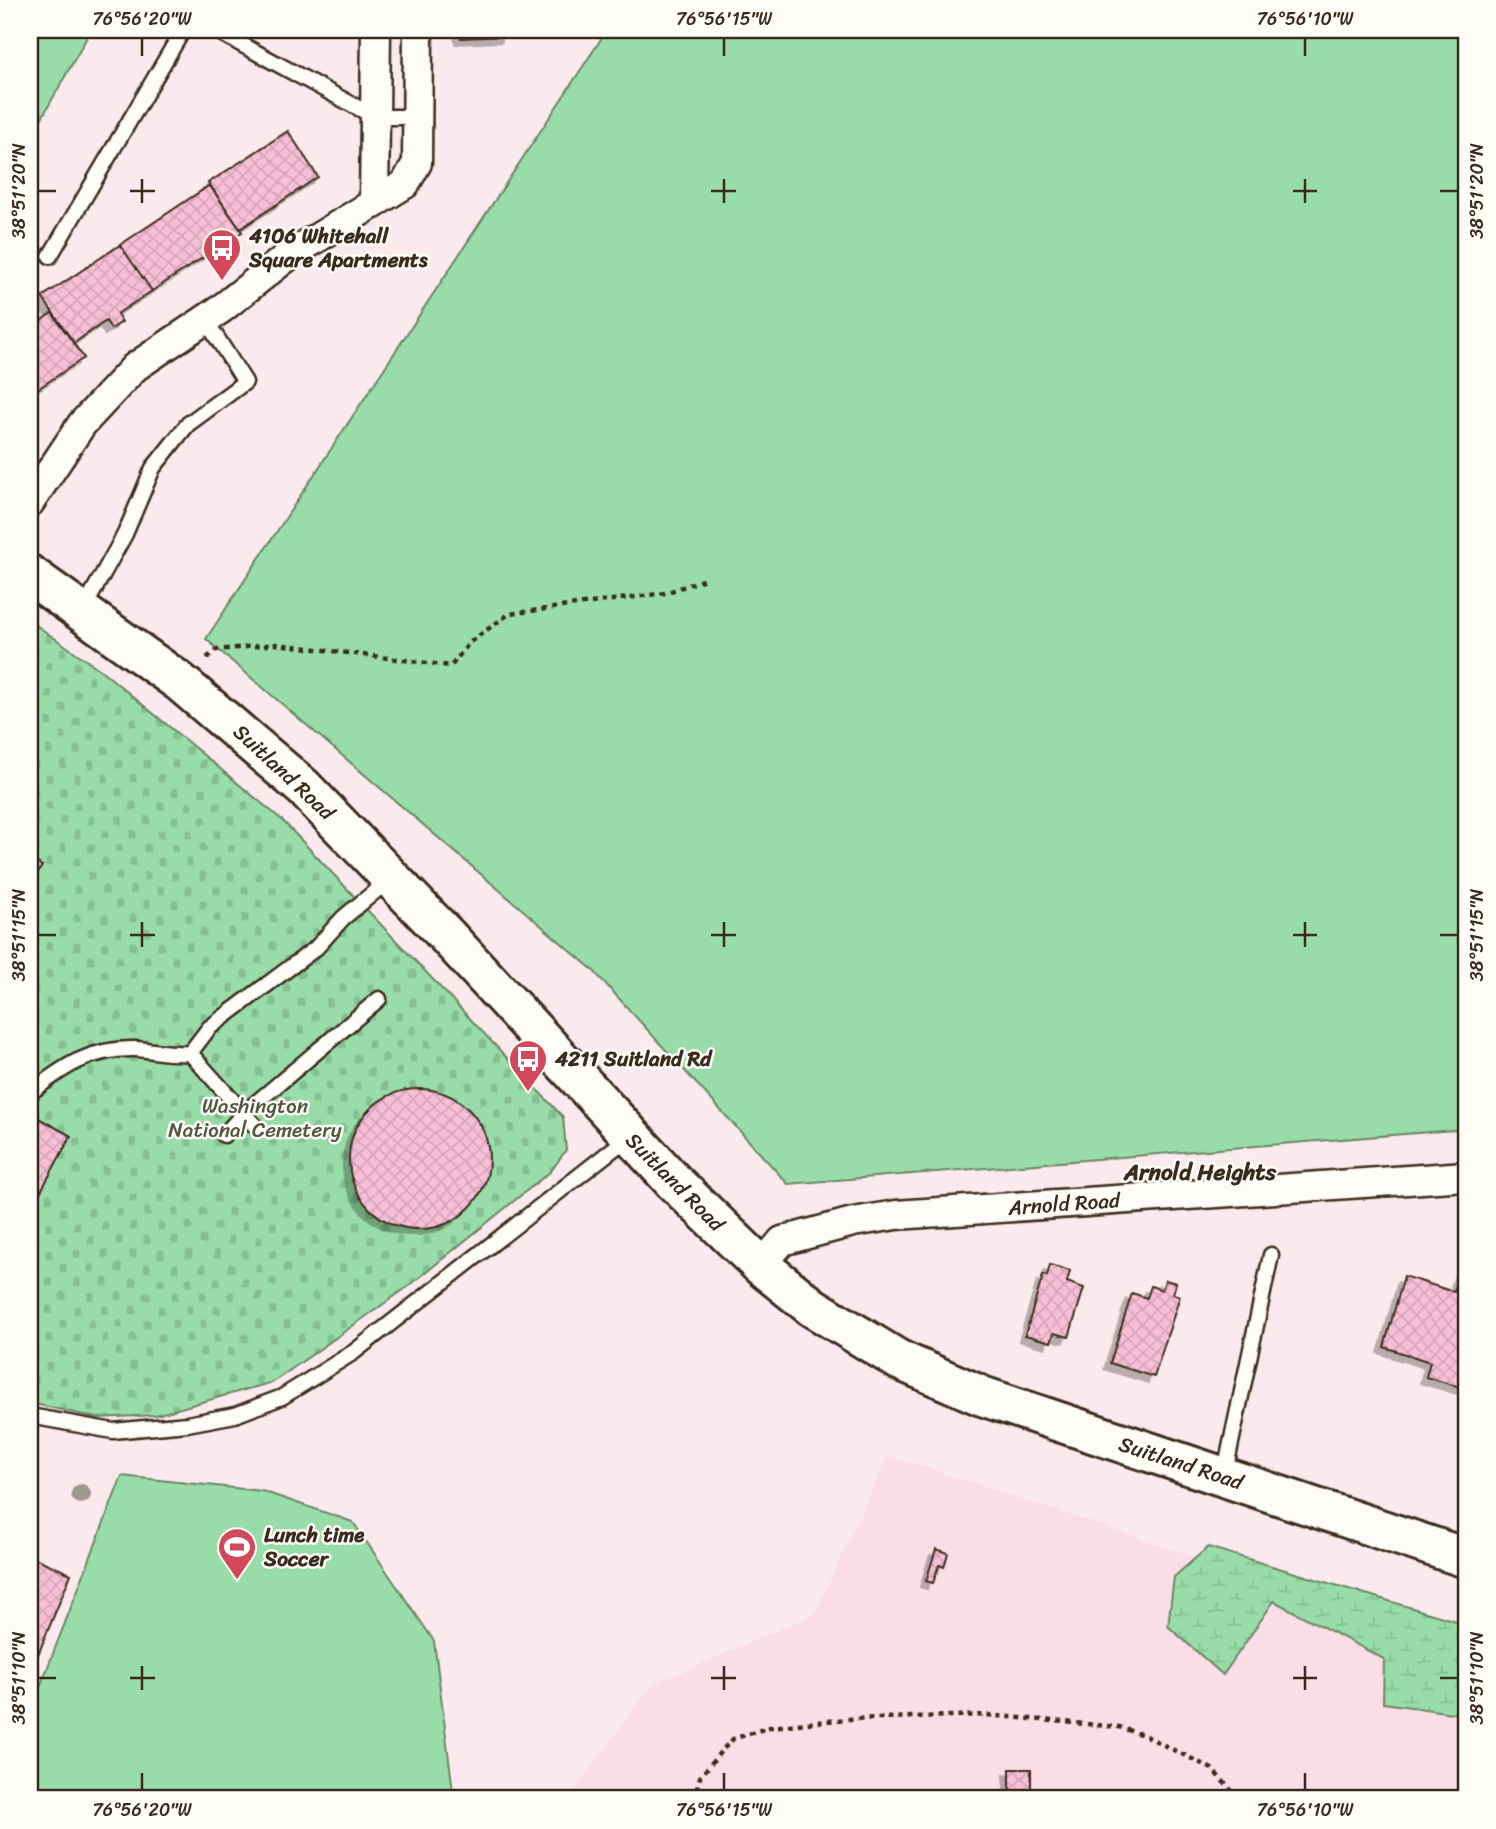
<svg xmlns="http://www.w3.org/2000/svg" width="1496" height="1829" font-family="Sriracha,sans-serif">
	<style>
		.built { fill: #fadde6 }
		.green { fill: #98dda9; stroke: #6a8464; stroke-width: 2 }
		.wetland { fill: url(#wetland-marsh); stroke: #6a8464; stroke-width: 2 }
		.cemetery { fill: url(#cemetery-stones); stroke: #6a8464; stroke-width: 2 }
		.building { fill: url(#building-cross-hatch); stroke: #3b2a1e; stroke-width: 2; filter: url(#shadow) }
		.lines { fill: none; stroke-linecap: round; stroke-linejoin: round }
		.lane-casing { stroke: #3b2a1e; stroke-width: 19 }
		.street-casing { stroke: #3b2a1e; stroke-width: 33 }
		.secondary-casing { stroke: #3b2a1e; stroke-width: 44 }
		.path { stroke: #3b2a1e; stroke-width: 4.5; stroke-dasharray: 5 5; stroke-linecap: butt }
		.lane { stroke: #fdfcf7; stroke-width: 14 }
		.street { stroke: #fdfcf7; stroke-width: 28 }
		.secondary { stroke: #fdfcf7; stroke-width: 38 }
		.tree { fill: #9e998e }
		.ticks { fill: none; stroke: #3b2a1e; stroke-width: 2.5 }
		.labels { text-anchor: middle; stroke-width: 5; stroke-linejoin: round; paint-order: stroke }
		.poi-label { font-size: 21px; font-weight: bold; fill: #3b2a1e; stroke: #fdfcf7; text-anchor: start }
		.street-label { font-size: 21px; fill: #3b2a1e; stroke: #fdfcf7 }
		.park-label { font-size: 21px; fill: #525741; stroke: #fdfcf7 }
		.neighbourhood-label { font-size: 23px; font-weight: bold; fill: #3b2a1e; stroke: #fdfcf7 }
		.neatline { fill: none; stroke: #3b2a1e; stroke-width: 2.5 }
		.ticks-label { font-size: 18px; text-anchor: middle; fill: #3b2a1e }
	</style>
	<defs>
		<pattern id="wetland-marsh" width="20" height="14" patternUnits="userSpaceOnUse" patternTransform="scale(1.75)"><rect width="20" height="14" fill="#98dda9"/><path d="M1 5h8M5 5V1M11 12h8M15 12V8" fill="none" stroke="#84be91"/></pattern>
		<pattern id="cemetery-stones" width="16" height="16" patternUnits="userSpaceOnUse" patternTransform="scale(1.75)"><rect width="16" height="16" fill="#98dda9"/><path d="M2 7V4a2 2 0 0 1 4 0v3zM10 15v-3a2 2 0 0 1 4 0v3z" fill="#84be91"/></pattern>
		<pattern id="building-cross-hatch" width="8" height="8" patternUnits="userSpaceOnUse" patternTransform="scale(1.75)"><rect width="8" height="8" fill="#f7bfd6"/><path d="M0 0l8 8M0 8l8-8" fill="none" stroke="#d5a4b7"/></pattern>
		<filter id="shadow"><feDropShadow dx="-6" dy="6" stdDeviation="0" flood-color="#0004"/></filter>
	</defs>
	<rect width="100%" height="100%" fill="#fbeaed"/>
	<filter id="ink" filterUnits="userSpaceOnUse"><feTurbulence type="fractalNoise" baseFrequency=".0143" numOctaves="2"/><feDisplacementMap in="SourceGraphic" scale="14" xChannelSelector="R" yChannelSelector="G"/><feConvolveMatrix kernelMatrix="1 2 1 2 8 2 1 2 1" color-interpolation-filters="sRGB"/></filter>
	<g filter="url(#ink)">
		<path class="built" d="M888,1455L1466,1646V1799H568L652,1685L815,1614Z"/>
		<path class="green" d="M30,30H91L30,139Z
			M607,30H1466V1129L788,1184L593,970L206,639Z
			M122,1476L262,1491L353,1522L434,1641L454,1799H30V1713Z"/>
		<path class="wetland" d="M1208,1547L1466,1624V1715L1383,1703L1384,1659L1274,1601L1223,1675L1168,1626L1174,1577Z"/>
		<path class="cemetery" d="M30,621L102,671L282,820L563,1117L566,1150L551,1171L409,1286L273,1382L156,1415L97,1418L30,1403Z"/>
		<path class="building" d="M460,30H508V36L461,38Z
			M288,131L318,177L240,229L208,183Z
			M210,185L242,232L152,291L120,245Z
			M120,245L152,291L117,314L122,322L111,329L106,321L74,343L42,297Z
			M52,313L84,358L30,394V328Z
			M30,858L42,866L30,885Z
			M349 1159a70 70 0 1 1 140 0a70 70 0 1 1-140 0Z
			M31,1114L71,1136L30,1211V1116Z
			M1050,1265L1070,1271L1067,1282L1084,1288L1069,1337L1054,1333L1051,1342L1025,1335L1043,1275L1047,1276Z
			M1461,1269L1466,1271V1389L1426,1377L1430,1362L1384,1347L1404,1276L1454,1292Z
			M1165,1280L1176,1283L1173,1294L1180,1296L1154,1377L1110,1363L1132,1293L1147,1298L1151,1286L1162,1290Z
			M936,1549L948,1553L944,1567L939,1565L933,1583L926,1581Z
			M30,1556L71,1574L30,1674Z
			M1010,1769H1031V1799H1010Z"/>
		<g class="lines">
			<defs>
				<path id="lane" d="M215,30L375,117H417
					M50,256L183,30
					M83,610L125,534L153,468L188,424L245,382L205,319
					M30,1093C63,1067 90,1048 135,1049C155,1050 166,1055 190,1053
					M257,1128L190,1053L209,1028L316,948L343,918L390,879
					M224,1135L244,1113L379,999
					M30,1416L113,1431L187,1424L235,1415L282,1397L354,1352L630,1136
					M1224,1476L1271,1255"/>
				<path id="street" d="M374,204L376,30
					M30,502L82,424L135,367L221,309L288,256L405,184L417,163L418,30
					M761,1266L782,1241L853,1222L896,1215L1466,1176"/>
				<path id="secondary" d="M30,575L180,682L303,787L447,936L674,1182L761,1266L812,1307L899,1360L982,1396L1466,1558"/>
			</defs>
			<use href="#lane" class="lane-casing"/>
			<use href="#street" class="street-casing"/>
			<use href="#secondary" class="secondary-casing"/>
			<path class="path" d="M207,658L216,650L277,644L451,666L470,642L509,614L665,593L705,579
				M694,1799L700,1777L722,1750L733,1739L770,1727L846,1719L987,1715L1119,1727L1146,1736L1212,1769L1239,1799"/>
			<use href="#lane" class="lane"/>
			<use href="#street" class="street"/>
			<use href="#secondary" class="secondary"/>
		</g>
		<circle class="tree" cx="81" cy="1494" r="10"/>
	</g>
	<path class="ticks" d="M142,38V56M724,38V56M1305,38V56M142,179V203M724,179V203M1305,179V203M38,191H56M130,191H155M711,191H736M1293,191H1317M1440,191H1458M142,922V947M724,922V947M1305,922V947M38,935H56M130,935H155M711,935H736M1293,935H1317M1440,935H1458M142,1666V1690M724,1666V1690M1305,1666V1690M38,1678H56M130,1678H155M711,1678H736M1293,1678H1317M1440,1678H1458M142,1773V1790M724,1773V1790M1305,1773V1790"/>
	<defs>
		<symbol id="bus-pin" viewBox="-11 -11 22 30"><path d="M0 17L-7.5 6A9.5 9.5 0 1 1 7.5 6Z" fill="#d1495b" stroke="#fdfcf7"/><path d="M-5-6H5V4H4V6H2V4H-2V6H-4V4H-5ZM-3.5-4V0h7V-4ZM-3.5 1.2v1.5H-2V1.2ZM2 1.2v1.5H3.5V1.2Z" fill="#fff"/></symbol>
		<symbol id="stadium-pin" viewBox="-11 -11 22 30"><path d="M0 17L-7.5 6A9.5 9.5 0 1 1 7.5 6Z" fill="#d1495b" stroke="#fdfcf7"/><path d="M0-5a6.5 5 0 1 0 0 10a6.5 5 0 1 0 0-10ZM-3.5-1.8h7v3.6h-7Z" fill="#fff"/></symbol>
	</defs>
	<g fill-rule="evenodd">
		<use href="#bus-pin" x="200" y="226" width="44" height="60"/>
		<use href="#bus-pin" x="506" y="1037" width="44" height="60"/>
		<use href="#stadium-pin" x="215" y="1525" width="44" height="60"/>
	</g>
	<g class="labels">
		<g class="poi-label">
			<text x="249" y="243">4106 Whitehall<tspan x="249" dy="24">Square Apartments</tspan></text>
			<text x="555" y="1066">4211 Suitland Rd</text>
			<text x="264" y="1542">Lunch time<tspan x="264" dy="24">Soccer</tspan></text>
		</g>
		<g class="street-label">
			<text transform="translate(284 772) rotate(43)" y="7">Suitland Road</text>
			<text transform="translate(675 1182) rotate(45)" y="7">Suitland Road</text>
			<text transform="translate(1064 1204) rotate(-4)" y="7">Arnold Road</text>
			<text transform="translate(1181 1463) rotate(18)" y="7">Suitland Road</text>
		</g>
		<g class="park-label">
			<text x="255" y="1113">Washington<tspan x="255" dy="24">National Cemetery</tspan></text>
		</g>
		<g class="neighbourhood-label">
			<text x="1200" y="1180">Arnold Heights</text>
		</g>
	</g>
	<rect width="1496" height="1829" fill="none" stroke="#fdfcf7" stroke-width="77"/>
	<rect x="38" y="38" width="1420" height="1752" class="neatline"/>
	<g class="ticks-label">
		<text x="142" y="25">76°56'20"W</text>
		<text x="724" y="25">76°56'15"W</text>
		<text x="1305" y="25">76°56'10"W</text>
		<text transform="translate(19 191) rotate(-90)" y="6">38°51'20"N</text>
		<text transform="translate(1477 191) rotate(-90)" y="6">38°51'20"N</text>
		<text transform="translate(19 935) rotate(-90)" y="6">38°51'15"N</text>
		<text transform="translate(1477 935) rotate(-90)" y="6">38°51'15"N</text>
		<text transform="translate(19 1678) rotate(-90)" y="6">38°51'10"N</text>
		<text transform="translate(1477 1678) rotate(-90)" y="6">38°51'10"N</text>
		<text x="142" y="1816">76°56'20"W</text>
		<text x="724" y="1816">76°56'15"W</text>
		<text x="1305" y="1816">76°56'10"W</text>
	</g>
</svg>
